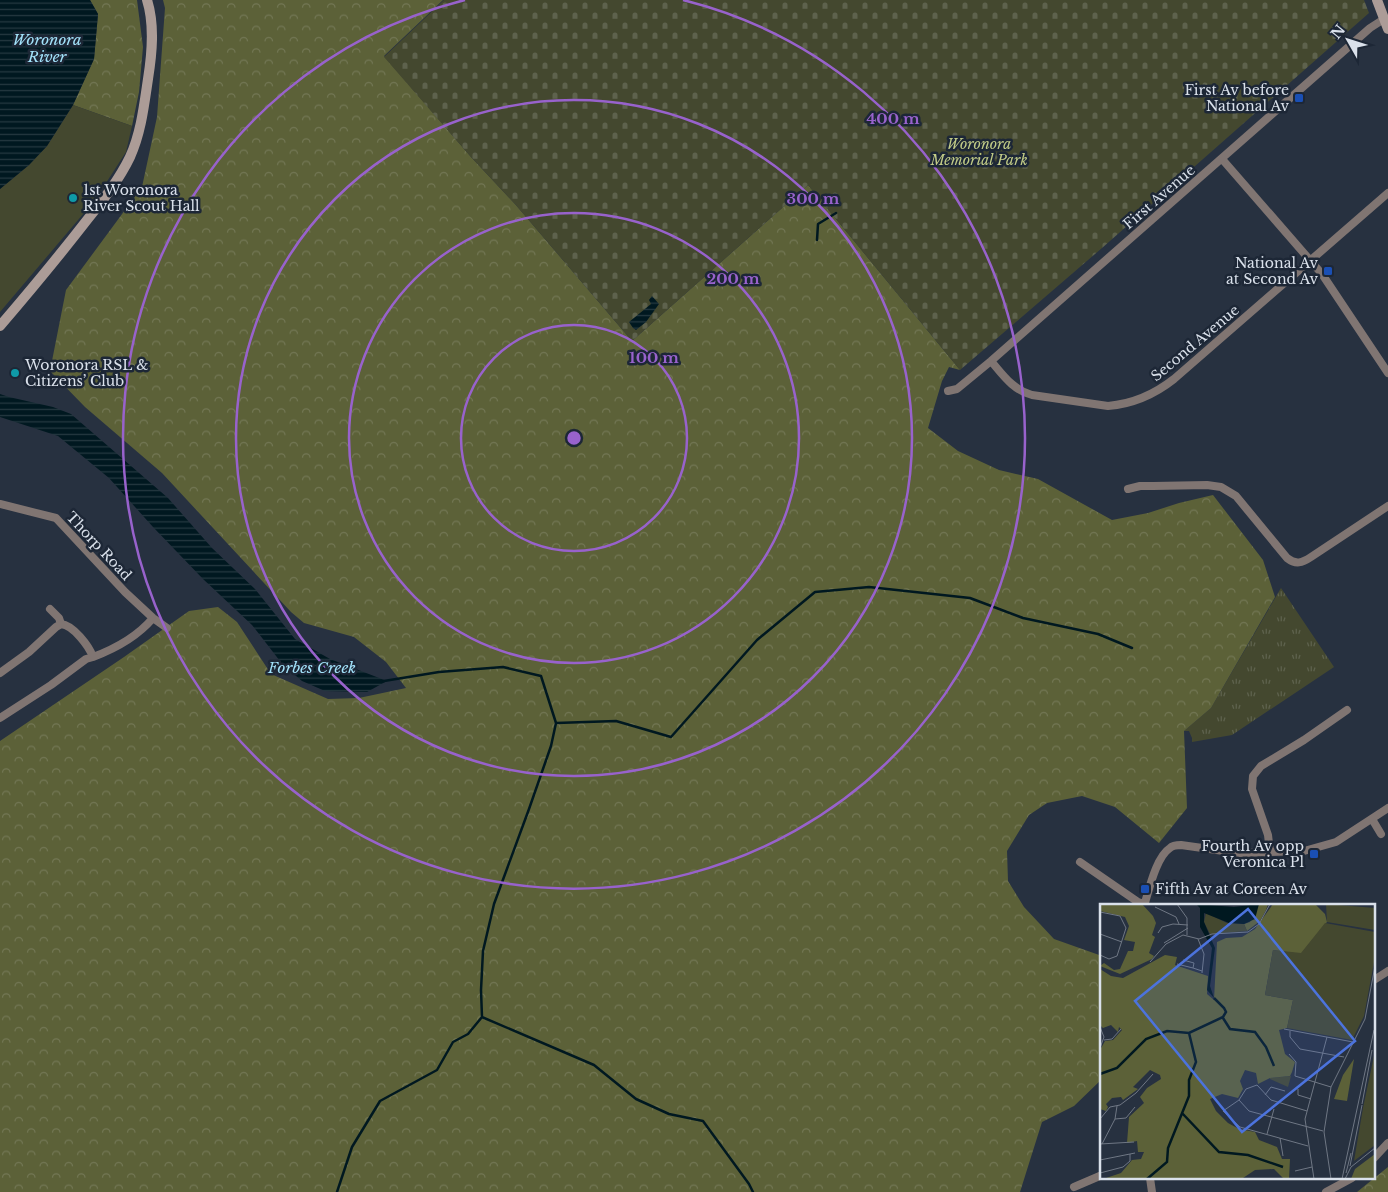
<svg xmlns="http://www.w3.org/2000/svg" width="1388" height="1192" font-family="'Libre Baskerville',serif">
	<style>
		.grass { fill: url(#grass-tufts) }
		.forest { fill: url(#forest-crowns) }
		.cemetery { fill: url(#cemetery-stones) }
		.park { fill: #44482f }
		.water { fill: url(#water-rules) }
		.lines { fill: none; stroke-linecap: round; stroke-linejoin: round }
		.stream { stroke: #001820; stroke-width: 2.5 }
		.street { stroke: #807572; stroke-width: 8 }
		.secondary { stroke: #ac9c97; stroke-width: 10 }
		.ring { fill: none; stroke: #9862cc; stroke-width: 2.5 }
		.transit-dot { fill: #1a4fb4; stroke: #1d2736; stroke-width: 2 }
		.culture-dot { fill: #0f9aa8; stroke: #1d2736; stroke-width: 2 }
		.labels { text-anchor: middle; stroke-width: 5; stroke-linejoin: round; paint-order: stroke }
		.poi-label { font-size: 14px; fill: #dae1eb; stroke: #1d2736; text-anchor: end }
		.park-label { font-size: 14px; font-style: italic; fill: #c2cc87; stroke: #1d2736 }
		.street-label { font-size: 14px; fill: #dae1eb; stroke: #1d2736 }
		.water-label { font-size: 15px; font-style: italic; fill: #a3e3fb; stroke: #1d2736 }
		.inset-river { fill: none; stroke: #001820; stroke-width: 2.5 }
		.inset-road { fill: none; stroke: #6f7784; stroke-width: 1 }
		.view { fill: #4c73dd; fill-opacity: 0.15; stroke: #4c73dd; stroke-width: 2.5 }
		.inset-edge { fill: none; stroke: #dae1eb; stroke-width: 2.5 }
		.centre { fill: #9862cc; stroke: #1d2736; stroke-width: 2.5 }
		.ring-label { font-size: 15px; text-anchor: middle; font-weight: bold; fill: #9862cc; stroke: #1d2736; stroke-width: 5; stroke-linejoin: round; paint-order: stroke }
	</style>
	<defs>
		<pattern id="grass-tufts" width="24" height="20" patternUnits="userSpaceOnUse" patternTransform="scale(1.25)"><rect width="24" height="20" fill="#44482f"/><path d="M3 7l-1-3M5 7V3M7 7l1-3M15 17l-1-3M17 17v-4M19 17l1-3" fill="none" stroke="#5e624d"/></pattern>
		<pattern id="forest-crowns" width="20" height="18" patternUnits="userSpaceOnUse" patternTransform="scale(1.25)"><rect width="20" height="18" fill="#5c6138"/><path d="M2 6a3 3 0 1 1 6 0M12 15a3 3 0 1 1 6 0" fill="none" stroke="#737755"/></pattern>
		<pattern id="cemetery-stones" width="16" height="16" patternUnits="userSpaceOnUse" patternTransform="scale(1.25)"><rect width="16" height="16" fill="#44482f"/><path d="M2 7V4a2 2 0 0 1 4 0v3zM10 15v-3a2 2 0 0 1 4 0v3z" fill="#5e624d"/></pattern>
		<pattern id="water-rules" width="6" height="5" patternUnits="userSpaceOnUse" patternTransform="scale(1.25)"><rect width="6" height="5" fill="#001820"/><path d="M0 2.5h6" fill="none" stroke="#253941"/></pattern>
	</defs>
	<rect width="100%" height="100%" fill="#273140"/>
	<path class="grass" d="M1281,588L1334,667L1232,735L1192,742V738L1189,731H1184L1211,708Z"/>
	<path class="forest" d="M90,0H137L143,47L139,92L132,126L73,105L94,59L98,14Z
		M163,0H443L384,56L471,157L515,204L632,341L808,185L960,370L949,367L942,381L928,428L958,451L999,470L1038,479L1112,520L1148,513L1179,503L1213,495L1263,560L1275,597L1211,708L1184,731L1187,808L1159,843L1115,807L1082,796L1047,803L1029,815L1007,851L1008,881L1024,907L1054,939L1102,956V1079L1074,1106L1042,1122L1020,1192H0V741L124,657L189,611L218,607L237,622L271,674L328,699L359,698L406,688L386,662L354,637L304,623L291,612L162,473L85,407L50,371L66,290L142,187L157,117L165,8Z
		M1388,1167V1192H1357Z"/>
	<path class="cemetery" d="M444,0H1364L1369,13L1102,248L960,370L808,185L632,341L515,204L471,157L384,57Z"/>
	<path class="park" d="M73,105L132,126L126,152L95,200L0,312V189L29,165L47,146Z"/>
	<path class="water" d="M0,0H90L98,14L94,59L73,105L47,146L29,165L0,189Z
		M652,296L659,304L646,322L636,330L633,328L629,322L651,304L649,300Z
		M0,394L9,397L53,407L71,414L168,498L212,548L255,589L295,639L330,659L387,681L367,692L325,691L302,681L283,665L252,625L203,579L153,527L109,478L58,436L0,417Z"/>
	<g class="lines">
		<path class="stream" d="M817,240L818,224L836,213
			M556,723L616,721L671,737L757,640L815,592L869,587L970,598L1023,618L1098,634L1132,648
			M482,1017L594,1065L636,1099L669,1114L703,1121L749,1184L753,1192
			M337,1192L352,1147L380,1101L437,1070L453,1042L468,1034L482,1017L481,990L483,951L494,904L529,809L551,746L556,723L541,676L503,667L439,672L384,681"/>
		<path class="street" d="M1222,159L1322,274L1388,373
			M991,361C1003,375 1013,390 1032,395L1108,406C1132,404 1155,394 1174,379L1388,193
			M948,391L957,389L991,361L1370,28L1384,19
			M1128,489L1140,486H1153L1207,485L1221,487L1236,496L1287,558C1296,565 1302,563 1311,557L1388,506
			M0,504L56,518L125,592L153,618L167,628
			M50,609L59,618L61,624
			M0,673L29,652L56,627L61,624C73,625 89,646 93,657C117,648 137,637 153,618
			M0,718L51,685L86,659L93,657
			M1372,819L1381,834
			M1270,852L1268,835L1252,789L1253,776L1261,766L1304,740L1347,710
			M1080,862L1138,902L1145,904
			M1144,906C1149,890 1156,857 1170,848C1173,845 1177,845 1181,845L1238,853L1304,851L1336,842L1388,808
			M1374,980L1388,971
			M1374,1158L1388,1143
			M1150,1178L1152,1192
			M1074,1187L1102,1175
			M1326,1192L1352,1178"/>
		<path class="secondary" d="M1377,0L1388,29
			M0,326C30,291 59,256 87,220C103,200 119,180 130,157C141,133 144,106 148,79C152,54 155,25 147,0"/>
	</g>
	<g class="ring">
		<circle cx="574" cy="438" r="113"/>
		<circle cx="574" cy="438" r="225"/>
		<circle cx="574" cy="438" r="338"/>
		<path d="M683 0A451 451 0 1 1 465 0"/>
	</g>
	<g class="transit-dot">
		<rect x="1294" y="93" width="10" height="10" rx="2.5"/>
		<rect x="1323" y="266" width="10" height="10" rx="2.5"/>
		<rect x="1309" y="849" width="10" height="10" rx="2.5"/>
		<rect x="1140" y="884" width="10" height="10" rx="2.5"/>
	</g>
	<g class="culture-dot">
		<circle cx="73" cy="198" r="5"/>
		<circle cx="15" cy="373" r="5"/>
	</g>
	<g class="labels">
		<g class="poi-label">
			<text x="1289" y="95">First Av before<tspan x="1289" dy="16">National Av</tspan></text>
			<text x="83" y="195" text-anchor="start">1st Woronora<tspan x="83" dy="16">River Scout Hall</tspan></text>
			<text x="1318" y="268">National Av<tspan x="1318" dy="16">at Second Av</tspan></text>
			<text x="25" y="370" text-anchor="start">Woronora RSL &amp;<tspan x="25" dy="16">Citizens’ Club</tspan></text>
			<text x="1304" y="851">Fourth Av opp<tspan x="1304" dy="16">Veronica Pl</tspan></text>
			<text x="1155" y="894" text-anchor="start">Fifth Av at Coreen Av</text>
		</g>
		<g class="park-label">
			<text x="979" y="149">Woronora<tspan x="979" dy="16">Memorial Park</tspan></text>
		</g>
		<g class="street-label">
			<text transform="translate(1159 197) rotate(-41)" y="5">First Avenue</text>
			<text transform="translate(1195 343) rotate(-40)" y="5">Second Avenue</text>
			<text transform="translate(99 546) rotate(47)" y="5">Thorp Road</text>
		</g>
		<g class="water-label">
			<text x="47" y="45">Woronora<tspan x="47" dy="17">River</tspan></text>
			<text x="312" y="673">Forbes Creek</text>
		</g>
	</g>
	<g transform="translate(1100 904)">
		<rect width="275" height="275" fill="#273140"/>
		<path d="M191,172L188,183L170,175V174Z" fill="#44482f"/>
		<path d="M0,0H42L53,12L56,19L52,31L55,33L49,49L54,52L52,55L20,70L0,62L4,59L14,66L20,65L28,47H33L35,38L24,36L29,22L25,13L0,7ZM159,0H168L166,6L160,17L147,27L144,20L150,18ZM173,0H215L225,10L227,18L201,50L173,46L165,91L193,96L187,124L179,126L185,150L195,158L192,168L190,172L170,174L158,180L156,169L145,166L140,177L143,185L138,194L122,190L110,195L116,207L128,219L139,225L155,228L159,236L177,243L182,255H190L189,275H184L174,265L155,266L143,274L3,275L21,269L32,256L41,255L44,248H38L37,237L27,239L29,213L44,199L40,193L47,184L61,175L60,171L50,166L33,183L38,185L23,196L21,193L12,194L6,200L8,203L6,207L0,205V146L5,137L13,136L22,126L19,123L18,128L11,121L3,124L0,121V65L11,72L23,74L65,51L77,53L75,61L108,72L107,90L114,96L117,38L126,34L142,33L155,25ZM254,155L247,197L234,195L243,171ZM275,250V275H251L255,265Z" fill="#5c6138"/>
		<path d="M225,19L275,28V53L264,112L252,136L187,124L193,96L165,91L173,46L201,49Z" fill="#44482f"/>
		<path d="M226,0L275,4V26L227,18ZM106,9L127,19L144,20L147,27L110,30L104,18ZM275,147V241L254,257L263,204Z" fill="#44482f"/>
		<path d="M96,0L134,3L159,0L155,15L144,20L129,19L104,9V18L115,44L110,82L114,94L107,86L112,44L100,23V4Z" fill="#001820"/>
		<path class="inset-river" d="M123,114L130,125L155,128L166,143L174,162M0,170L17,164L46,135L67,127L89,129L123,113L126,108L124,104L114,94M82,209L119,248L148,251L183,263M47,275L67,258L68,244L89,192V176L96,158L89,129"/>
		<path class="inset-road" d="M77,0L87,14V31M55,3L76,13L79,20M0,8L20,12L26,24L17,52L9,55L0,51M58,29L62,23L73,20L88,21M0,30L22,38M98,35L104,50L102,69M64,39L88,24M83,56L94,59L93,64L102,67M50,58L66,40L83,31L99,35L112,30L148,28L159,20L170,0M77,60L93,64M0,123L4,133L0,144M184,125L253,138M190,127V133L200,145L244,153M4,136L12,135L21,125M189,150L196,158L195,172L231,183M198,185V191L211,195M165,191L171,183L185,187M139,196L149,207L223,227M262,200L272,146M207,207L171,196L157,181L146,185L139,196L123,207L140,223L208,242M0,215L10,203L20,201L36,189L53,170M15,215L26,214L35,203M224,228L231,183L265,115L275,62M224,228L231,275M167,230L174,205M180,234L183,252M0,240L34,238M2,240L15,215L17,202M0,256L35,249M250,262L262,201M195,267L212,263M0,269L23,263L30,257V250M246,269L251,249M214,275L205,215L227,133M242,275L274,126M245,275L251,263L275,244"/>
		<path class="view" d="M148,5L255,137L142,228L35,97Z"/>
		<rect width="275" height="275" class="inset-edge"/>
	</g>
	<circle cx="574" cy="438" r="8" class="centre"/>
	<g class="ring-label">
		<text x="893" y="124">400 m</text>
		<text x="813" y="204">300 m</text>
		<text x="733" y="284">200 m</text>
		<text x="654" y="363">100 m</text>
	</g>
	<g transform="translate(1348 40) rotate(309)" stroke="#1d2736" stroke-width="4" paint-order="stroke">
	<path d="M0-4L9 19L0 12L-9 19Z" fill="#dae1eb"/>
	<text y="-8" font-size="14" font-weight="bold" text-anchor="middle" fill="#dae1eb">N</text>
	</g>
</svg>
